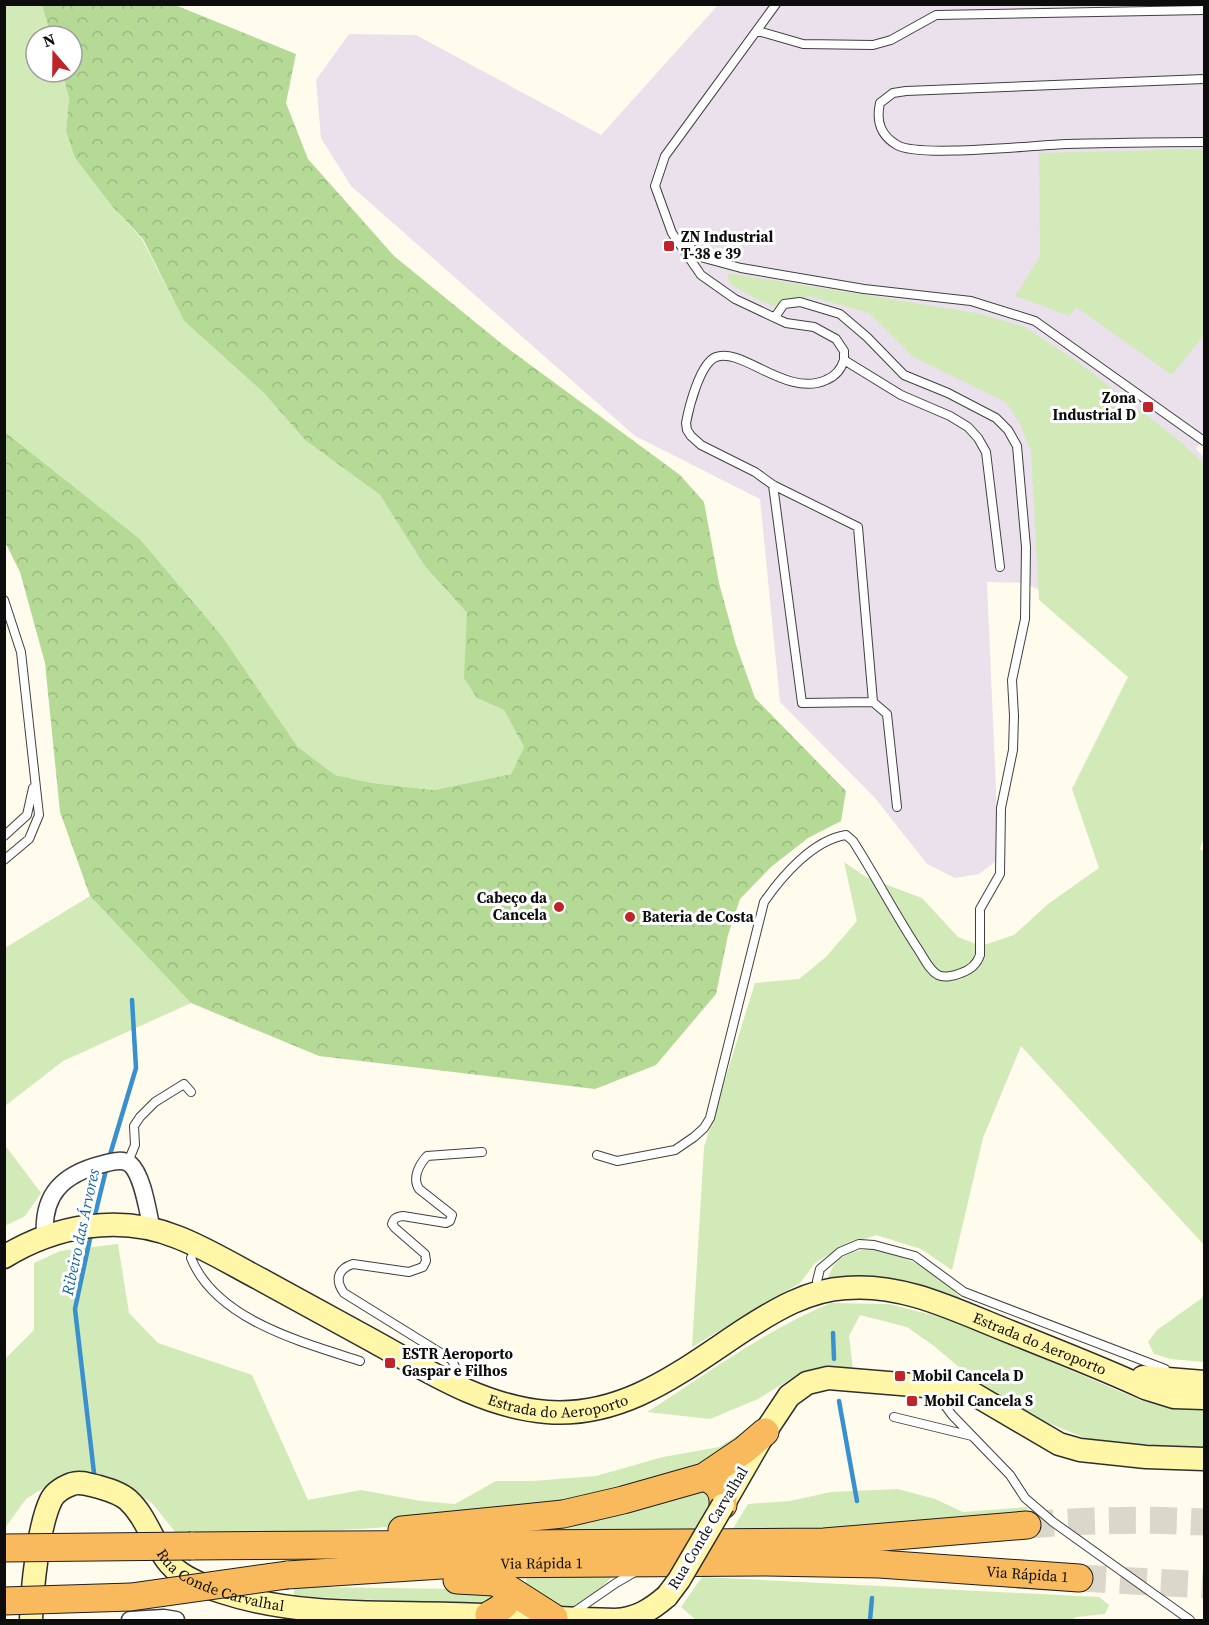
<svg xmlns="http://www.w3.org/2000/svg" width="1209" height="1625" font-family="'Source Serif 4',serif">
	<style>
		.industrial { fill: #ebe1ec }
		.grass { fill: #d1eab7 }
		.forest { fill: url(#forest-crowns) }
		.lines { fill: none; stroke-linecap: round; stroke-linejoin: round }
		.stream { stroke: #3891ce; stroke-width: 4.5 }
		.trunk-tunnel { stroke: #dbd8cb; stroke-width: 27; stroke-dasharray: 27 14; stroke-linecap: butt }
		.service-casing { stroke: #404040; stroke-width: 10 }
		.minor-casing { stroke: #404040; stroke-width: 19 }
		.secondary-casing { stroke: #2f2f2f; stroke-width: 25 }
		.trunk-casing { stroke: #1e1e1e; stroke-width: 29 }
		.service { stroke: #fff; stroke-width: 8 }
		.minor { stroke: #fff; stroke-width: 16 }
		.secondary { stroke: #fff6a8; stroke-width: 22 }
		.trunk { stroke: #f8ba5c; stroke-width: 27 }
		.secondary-bridge-casing { stroke: #2f2f2f; stroke-width: 25; stroke-linecap: butt }
		.trunk-bridge-casing { stroke: #1e1e1e; stroke-width: 29; stroke-linecap: butt }
		.secondary-bridge { stroke: #fff6a8; stroke-width: 22 }
		.trunk-bridge { stroke: #f8ba5c; stroke-width: 27 }
		.poi-dot { fill: #bf242a; stroke: #fff; stroke-width: 2 }
		.labels { text-anchor: middle; stroke-width: 6; stroke-linejoin: round; paint-order: stroke }
		.poi-label { font-size: 15px; font-weight: bold; fill: #0d0d0d; stroke: #fff; text-anchor: start }
		.street-label { font-size: 15px; fill: #0d0d0d; stroke: #fff }
		.water-label { font-size: 16px; font-style: italic; fill: #1562a0; stroke: #fff }
	</style>
	<defs>
		<pattern id="forest-crowns" width="20" height="18" patternUnits="userSpaceOnUse" patternTransform="scale(1.5)"><rect width="20" height="18" fill="#b4da96"/><path d="M2 6a3 3 0 1 1 6 0M12 15a3 3 0 1 1 6 0" fill="none" stroke="#9aba80"/></pattern>
	</defs>
	<rect width="100%" height="100%" fill="#fffced"/>
	<path class="industrial" d="M718,5H1204V438L1196,449L1204,457V743L1171,665L1026,583L987,582L999,859L979,874L955,878L927,864L875,798L780,702L760,499L635,436L351,186L321,138L316,80L349,34L416,35L601,135Z"/>
	<path class="grass" d="M4,5H42L51,36H36V72H62L69,98L66,131L75,158L111,205L142,239L184,321L264,393L305,440L380,495L424,565L467,613L477,698L504,710L524,747L511,774L434,790L372,783L335,775L297,746L222,636L140,539L5,432Z
		M1204,149V335L1172,375L1076,307L1069,316L1015,296L1040,256L1039,153Z
		M727,273L976,313L1025,327L1078,362L1181,442L1204,464V837L1200,849L1204,851V1245L1021,1046L983,1138L952,1270L921,1249L876,1235L838,1249L815,1263L800,1283L692,1347L704,1147L755,983L799,979L826,957L857,921L844,862L866,877L922,898L958,937L981,946L1014,935L1048,904L1099,868L1072,789L1128,677L1039,600L1031,451L1020,424L1006,402L913,357L869,313L809,296L782,309L758,300L730,284Z
		M90,896L191,1003L63,1061L5,1106V948Z
		M5,1145L41,1193L25,1216L5,1226Z
		M118,1244L129,1313L158,1343L252,1375L308,1500L361,1490L421,1501L455,1504L496,1481H532L596,1476L663,1457L719,1447L771,1415L697,1467L553,1509L376,1528L219,1537L175,1532L152,1503L121,1484L53,1482L26,1499L5,1528V1359L34,1330V1263L60,1251Z
		M872,1249C908,1256 940,1272 963,1301L902,1280L878,1276L828,1278C835,1256 850,1251 872,1249Z
		M1204,1293V1362L1171,1359L1154,1354L1148,1342L1157,1330L1202,1298Z
		M831,1303L889,1304L956,1321L1142,1401L1204,1407V1449L1090,1440L1048,1423L978,1383L934,1346L907,1327L860,1315L849,1336L853,1370L828,1366L797,1375L758,1399L710,1419L647,1412C707,1374 765,1330 831,1303Z
		M705,1487L712,1500L693,1531H483Z
		M898,1489L935,1499L963,1512L1027,1507L1026,1519L729,1535L748,1504L790,1501L831,1492Z
		M527,1576H613C599,1589 579,1615 557,1609C548,1606 533,1593 525,1587Z
		M702,1577L1099,1597L1109,1605L1105,1614L1077,1617L1071,1620H696L681,1607Z
		M311,1587L459,1589L494,1593V1603L476,1605L294,1596V1588Z"/>
	<path class="forest" d="M42,5H175L296,54L286,103L308,159L394,256L502,344L680,475L704,502L719,583L736,645L755,698L846,791L841,821L808,838L771,867L740,899L728,935L716,994L656,1065L595,1089L319,1056L191,1003L90,896L60,812L45,663L20,572L5,542V432L140,539L222,636L297,746L335,775L372,783L434,790L511,774L524,747L504,710L477,698L464,678L467,613L424,565L380,495L305,440L264,393L184,321L143,239L111,205L75,158L66,131L69,98L62,72H72V36H51Z"/>
	<g class="lines">
		<path class="stream" d="M109,1158L136,1068L132,1000
			M94,1219L107,1166
			M91,1234L75,1309L94,1473
			M833,1333L834,1359
			M839,1401L857,1501
			M870,1620L872,1598"/>
		<path class="trunk-tunnel" d="M1027,1525C1086,1520 1145,1519 1204,1522
			M1079,1578L1204,1585"/>
		<defs>
			<path id="service" d="M776,4L665,156L655,186L672,233L701,275L735,299L786,323L814,327L836,339L844,351V360L901,395L950,416L968,427L978,438L986,452L1000,567
				M758,31L803,44L873,45L891,40L936,15L1204,10
				M1204,79L906,91L893,93L880,103C876,121 880,135 897,145C918,158 1035,145 1066,144C1112,143 1158,142 1204,142
				M679,239L704,258L741,268L864,289L971,301L1035,321L1204,441
				M844,360C841,370 836,376 826,380C787,398 742,347 716,357C700,363 689,407 686,423L687,430L691,436L701,445L755,472L773,485L858,527L873,702L887,714L897,807
				M773,485L802,703L873,702
				M4,600L21,652L39,815L29,839L4,860
				M4,836L27,815L33,788
				M597,1155L617,1161L675,1150L694,1137L704,1128L710,1118L764,902C782,876 813,840 846,835L853,841C876,877 895,914 918,949C924,958 929,970 938,975C944,978 954,976 961,973C970,970 977,964 980,955V909L1000,874L1001,808L1013,750L1014,716L1012,680L1025,619L1026,547L1017,446L1008,430L996,418L948,393L904,375L867,337L840,314L800,302L784,304L775,317
				M128,1162L135,1145L134,1126L140,1117L155,1102L184,1084L191,1092
				M197,1246L191,1258C216,1320 302,1342 360,1361
				M820,1291L817,1281L820,1269L840,1252L859,1244L874,1245L915,1256L964,1292L1165,1369
				M450,1382L456,1369L452,1360L344,1293C335,1281 337,1269 353,1264L409,1272L423,1267L426,1261L425,1254L395,1228L392,1224C394,1218 396,1217 403,1216L446,1223L450,1221L452,1215L419,1189C412,1178 419,1165 427,1156L482,1152
				M938,1390L941,1400L952,1415L1010,1475L1025,1498L1053,1522L1190,1620
				M894,1417L972,1436
				M574,1612L616,1583L635,1572"/>
			<path id="minor" d="M45,1236C42,1194 63,1174 103,1164C111,1162 122,1158 130,1164C143,1175 148,1213 152,1230
				M130,1620L164,1618L176,1620"/>
			<g id="secondary">
				<path id="s1" d="M4,1257C56,1225 120,1214 177,1237C206,1248 233,1265 260,1279C299,1300 337,1321 375,1342C429,1372 484,1407 547,1412C625,1418 683,1370 744,1330C775,1310 808,1290 846,1288C905,1283 959,1312 1013,1333C1057,1351 1102,1368 1145,1388L1174,1397L1204,1398"/>
				<path d="M1143,1377L1204,1382"/>
				<path d="M723,1505L765,1432L789,1396L807,1383L828,1378L937,1387L972,1393L1059,1444L1080,1450L1146,1457L1204,1459"/>
				<path id="s2" d="M31,1620C32,1590 38,1527 51,1500C55,1492 64,1487 72,1484C81,1481 90,1485 99,1487C109,1490 120,1493 128,1500C147,1517 153,1545 170,1564C182,1578 204,1586 222,1592C295,1616 375,1612 451,1614C506,1615 560,1619 615,1620C636,1619 651,1610 667,1596"/>
			</g>
			<g id="trunk">
				<path d="M704,1477C717,1482 724,1490 723,1505"/>
				<path d="M402,1530L563,1514L623,1500L704,1477L744,1450L765,1432"/>
				<path d="M191,1546L824,1542L1027,1525"/>
				<path id="s3" d="M287,1575L457,1564L766,1562L879,1564L1079,1578"/>
				<path d="M457,1580L494,1582L507,1588L554,1618"/>
				<path d="M489,1615C500,1609 513,1602 507,1588"/>
			</g>
		</defs>
		<use href="#service" class="service-casing"/>
		<use href="#minor" class="minor-casing"/>
		<use href="#secondary" class="secondary-casing"/>
		<use href="#trunk" class="trunk-casing"/>
		<use href="#service" class="service"/>
		<use href="#minor" class="minor"/>
		<use href="#secondary" class="secondary"/>
		<use href="#trunk" class="trunk"/>
		<defs>
			<path id="secondary-bridge" d="M667,1596L679,1580L723,1505"/>
			<path id="trunk-bridge" d="M4,1548L191,1546
				M4,1601L131,1597L287,1575"/>
		</defs>
		<use href="#secondary-bridge" class="secondary-bridge-casing"/>
		<use href="#trunk-bridge" class="trunk-bridge-casing"/>
		<use href="#secondary-bridge" class="secondary-bridge"/>
		<use href="#trunk-bridge" class="trunk-bridge"/>
	</g>
	<g class="poi-dot">
		<rect x="663" y="240" width="12" height="12" rx="3"/>
		<rect x="1142" y="401" width="12" height="12" rx="3"/>
		<circle cx="559" cy="907" r="6"/>
		<circle cx="630" cy="917" r="6"/>
		<rect x="384" y="1357" width="12" height="12" rx="3"/>
		<rect x="894" y="1370" width="12" height="12" rx="3"/>
		<rect x="906" y="1395" width="12" height="12" rx="3"/>
	</g>
	<g class="labels">
		<g class="poi-label">
			<text x="681" y="242">ZN Industrial<tspan x="681" dy="17">T-38 e 39</tspan></text>
			<text x="1136" y="403" text-anchor="end">Zona<tspan x="1136" dy="17">Industrial D</tspan></text>
			<text x="547" y="903" text-anchor="end">Cabeço da<tspan x="547" dy="17">Cancela</tspan></text>
			<text x="642" y="922">Bateria de Costa</text>
			<text x="402" y="1359">ESTR Aeroporto<tspan x="402" dy="17">Gaspar e Filhos</tspan></text>
			<text x="912" y="1381">Mobil Cancela D</text>
			<text x="924" y="1406">Mobil Cancela S</text>
		</g>
		<g class="street-label">
			<text dy="5" stroke="none"><textPath href="#s1" startOffset="1125">Estrada do Aeroporto</textPath></text>
			<text dy="5" stroke="none"><textPath href="#s1" startOffset="603">Estrada do Aeroporto</textPath></text>
			<text transform="translate(708 1528) rotate(-59)" y="5">Rua Conde Carvalhal</text>
			<text dy="5" stroke="none"><textPath href="#s3" startOffset="255">Via Rápida 1</textPath></text>
			<text dy="5" stroke="none"><textPath href="#s3" startOffset="741">Via Rápida 1</textPath></text>
			<text dy="5" stroke="none"><textPath href="#s2" startOffset="339">Rua Conde Carvalhal</textPath></text>
		</g>
		<g class="water-label">
			<text transform="translate(80 1232) rotate(-78)" y="6">Ribeiro das Árvores</text>
		</g>
	</g>
	<rect width="1209" height="1625" fill="none" stroke="#0d0d0d" stroke-width="12"/>
	<g transform="translate(54 54) rotate(340)"><circle r="28" fill="#ffffff" stroke="#9e9e9e" stroke-width="1.5"/>
	<path d="M0-4.5L10 22L0 15L-10 22Z" fill="#bf242a"/>
	<text y="-9" font-size="16" font-weight="bold" text-anchor="middle" fill="#0d0d0d">N</text>
	</g>
</svg>
